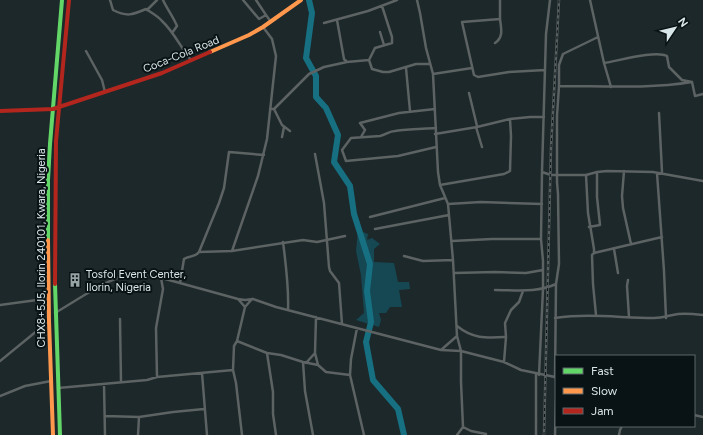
<svg xmlns="http://www.w3.org/2000/svg" width="703" height="435" font-family="Figtree,sans-serif">
	<style>
		.green { fill: #164853 }
		.lines { fill: none; stroke-linecap: round; stroke-linejoin: round }
		.river { stroke: #167081; stroke-width: 6 }
		.street { stroke: #5d6263; stroke-width: 2.5 }
		.fast { stroke: #63d668; stroke-width: 4 }
		.slow { stroke: #ff974d; stroke-width: 4 }
		.jam { stroke: #b3261e; stroke-width: 4 }
		.rail-casing { stroke: #585f60; stroke-width: 2.5 }
		.rail { stroke: #091214; stroke-width: 1; stroke-dasharray: 3; stroke-linecap: butt }
		.labels { text-anchor: middle; stroke-width: 4; stroke-linejoin: round; paint-order: stroke }
		.street-label { font-size: 11px; fill: #d9e6e9; stroke: #091214 }
		.poi-label { font-size: 11px; fill: #d9e6e9; stroke: #091214; text-anchor: start }
	</style>
	<rect width="100%" height="100%" fill="#1c282a"/>
	<path class="green" d="M358,230L368,234L367,240L372,238L380,244L374,249V262L394,263L398,282H409L410,289L399,290L402,307H390L386,313H379L381,320L379,327L356,320L364,313L361,275L356,251Z"/>
	<g class="lines">
		<path class="river" d="M309,0L312,13L306,58L316,76V97L326,108L338,135L334,162L350,186L354,214L370,264L367,291L371,322L366,342L373,380L398,409L404,435"/>
		<path class="street" d="M110,0L113,10C127,17 132,15 146,9C152,13 158,16 162,21C174,32 181,48 191,60
			M163,0C167,9 173,16 177,26L172,33
			M243,0L259,19L266,15L271,22
			M256,0L266,15
			M417,0L420,13L426,48L433,74L438,172L440,185L448,204L453,260L457,336L461,351V382L463,427L457,435
			M500,0V19L462,22L474,75L478,77L509,72L545,70
			M550,0L546,34L542,172L551,175H586L597,172L607,171L653,172L703,181
			M590,0L604,63L611,87
			M147,10L157,0
			M337,20L344,59L347,62L369,60L372,69L383,72H389L416,64H430
			M324,23L368,11L397,0
			M380,32L384,45
			M495,43C504,37 501,28 500,19
			M86,51L102,80L105,92
			M369,60L375,48L392,43V37L382,6
			M604,63C618,61 655,50 667,56L669,67L682,80L692,82L695,96L703,94
			M406,68L410,111
			M433,74L472,68
			M559,86V65L563,54L598,37
			M469,93L477,126
			M270,109H274L282,125L290,131
			M274,109L309,74L324,67L347,62
			M659,113L662,172
			M476,127L482,147
			M435,134L477,127L510,119L530,117H544
			M282,137L284,127
			M361,137L365,130L360,123L399,113L435,109
			M436,147L398,156L346,161L342,150L351,138L380,136C386,135 389,131 395,131C408,129 422,129 436,128
			M315,154L324,203L329,267L330,271L339,283L342,324
			M624,171L622,196L623,208L631,244
			M657,173L664,271L666,318
			M586,175L588,213L594,249V253L592,255L593,284L596,315
			M440,185L504,174L510,171L511,136L510,119
			M448,204L481,202L542,204
			M370,217L445,198
			M589,227L600,225L597,197V172
			M375,229L449,215
			M452,241L492,239H541
			M283,242C286,265 289,287 288,310
			M614,249L618,273
			M232,251L258,176L267,139L276,56L272,39L263,27
			M199,252L232,251L303,240L317,242L345,236
			M594,253L662,237
			M404,256L423,261L453,260
			M454,273L495,272L526,273L543,270
			M628,280L627,286L629,317
			M180,283L184,259C189,255 195,258 199,252L219,203L224,188L229,152L264,155
			M495,290C516,290 537,293 556,284
			M238,299L245,307
			M0,305L37,300L49,296
			M55,313C74,302 107,279 127,275C137,274 148,276 158,277L238,299L245,300L253,299L276,307L441,350L461,351L504,362L521,370L555,377L556,379
			M555,318C589,313 621,318 654,318C663,318 670,315 678,314C686,313 695,314 703,315
			M120,319L121,382
			M457,326C473,339 486,338 506,337
			M357,328L351,359L350,375L364,435
			M237,341L267,353L281,355L303,362L318,365L326,372L350,375
			M441,350L457,336
			M267,353L273,392V414L276,435
			M315,353L318,365
			M0,361L49,321
			M303,362L305,391L313,435
			M504,362L506,337L505,323L511,310L519,302L523,291
			M306,363L315,353L316,317
			M202,373L207,435
			M536,374V435
			M539,375L543,289V261L541,239L542,172
			M157,377L156,328L163,289L161,278
			M555,377L556,284L559,264L558,194L557,182V116L559,86C603,86 648,89 692,82
			M104,384L105,435
			M58,388L147,380L157,377L233,370
			M0,396L25,386L51,381
			M694,415L703,417
			M105,416L139,417L173,412L204,409
			M463,427L471,431L486,434
			M138,435L139,417
			M242,435L236,383L233,370L234,346L237,341L245,307L252,299
			M555,435L556,400
			M619,435L620,430L622,426"/>
		<path class="fast" d="M48,240V180L50,144L62,0
			M55,284L60,435"/>
		<path class="slow" d="M210,52L249,35L263,27L301,0
			M48,240L49,321L53,435"/>
		<path class="jam" d="M0,111L53,109L162,73L210,52
			M55,284L56,141L69,0"/>
		<defs>
			<path id="rail" d="M544,435L551,148L559,0"/>
		</defs>
		<use href="#rail" class="rail-casing"/>
		<use href="#rail" class="rail"/>
	</g>
	<defs>
		<symbol id="building-bare" viewBox="-9 -9 18 18"><path d="M-4-6H4V6H1V3H-1V6H-4ZM-2.5-4.3h1.7v1.8h-1.7ZM.8-4.3h1.7v1.8H.8ZM-2.5-1h1.7V.8h-1.7ZM.8-1h1.7V.8H.8Z" fill="#97a4a6" stroke="#091214" stroke-width="2.5" paint-order="stroke"/></symbol>
	</defs>
	<g fill-rule="evenodd">
		<use href="#building-bare" x="65" y="270" width="20" height="20"/>
	</g>
	<g class="labels">
		<g class="street-label">
			<text transform="translate(181 54) rotate(-22)" y="4">Coca-Cola Road</text>
			<text transform="translate(41 248) rotate(-90)" y="4">CHX8+5J5, Ilorin 240101, Kwara, Nigeria</text>
		</g>
		<g class="poi-label">
			<text x="86" y="278">Tosfol Event Center,<tspan x="86" dy="13">Ilorin, Nigeria</tspan></text>
		</g>
	</g>
	<rect x="555" y="355" width="140" height="72" fill="#091214" stroke="#5c6769"/>
	<rect x="563" y="368" width="20" height="6" fill="#63d668" stroke="#5c6769"/>
	<text x="591" y="375" font-size="12" fill="#d9e6e9">Fast</text>
	<rect x="563" y="388" width="20" height="6" fill="#ff974d" stroke="#5c6769"/>
	<text x="591" y="395" font-size="12" fill="#d9e6e9">Slow</text>
	<rect x="563" y="408" width="20" height="6" fill="#b3261e" stroke="#5c6769"/>
	<text x="591" y="415" font-size="12" fill="#d9e6e9">Jam</text>
	<g transform="translate(675 28) rotate(55)" stroke="#091214" stroke-width="3" paint-order="stroke">
	<path d="M0-3L7 15L0 10L-7 15Z" fill="#d9e6e9"/>
	<text y="-6" font-size="11" font-weight="bold" text-anchor="middle" fill="#d9e6e9">N</text>
	</g>
</svg>
